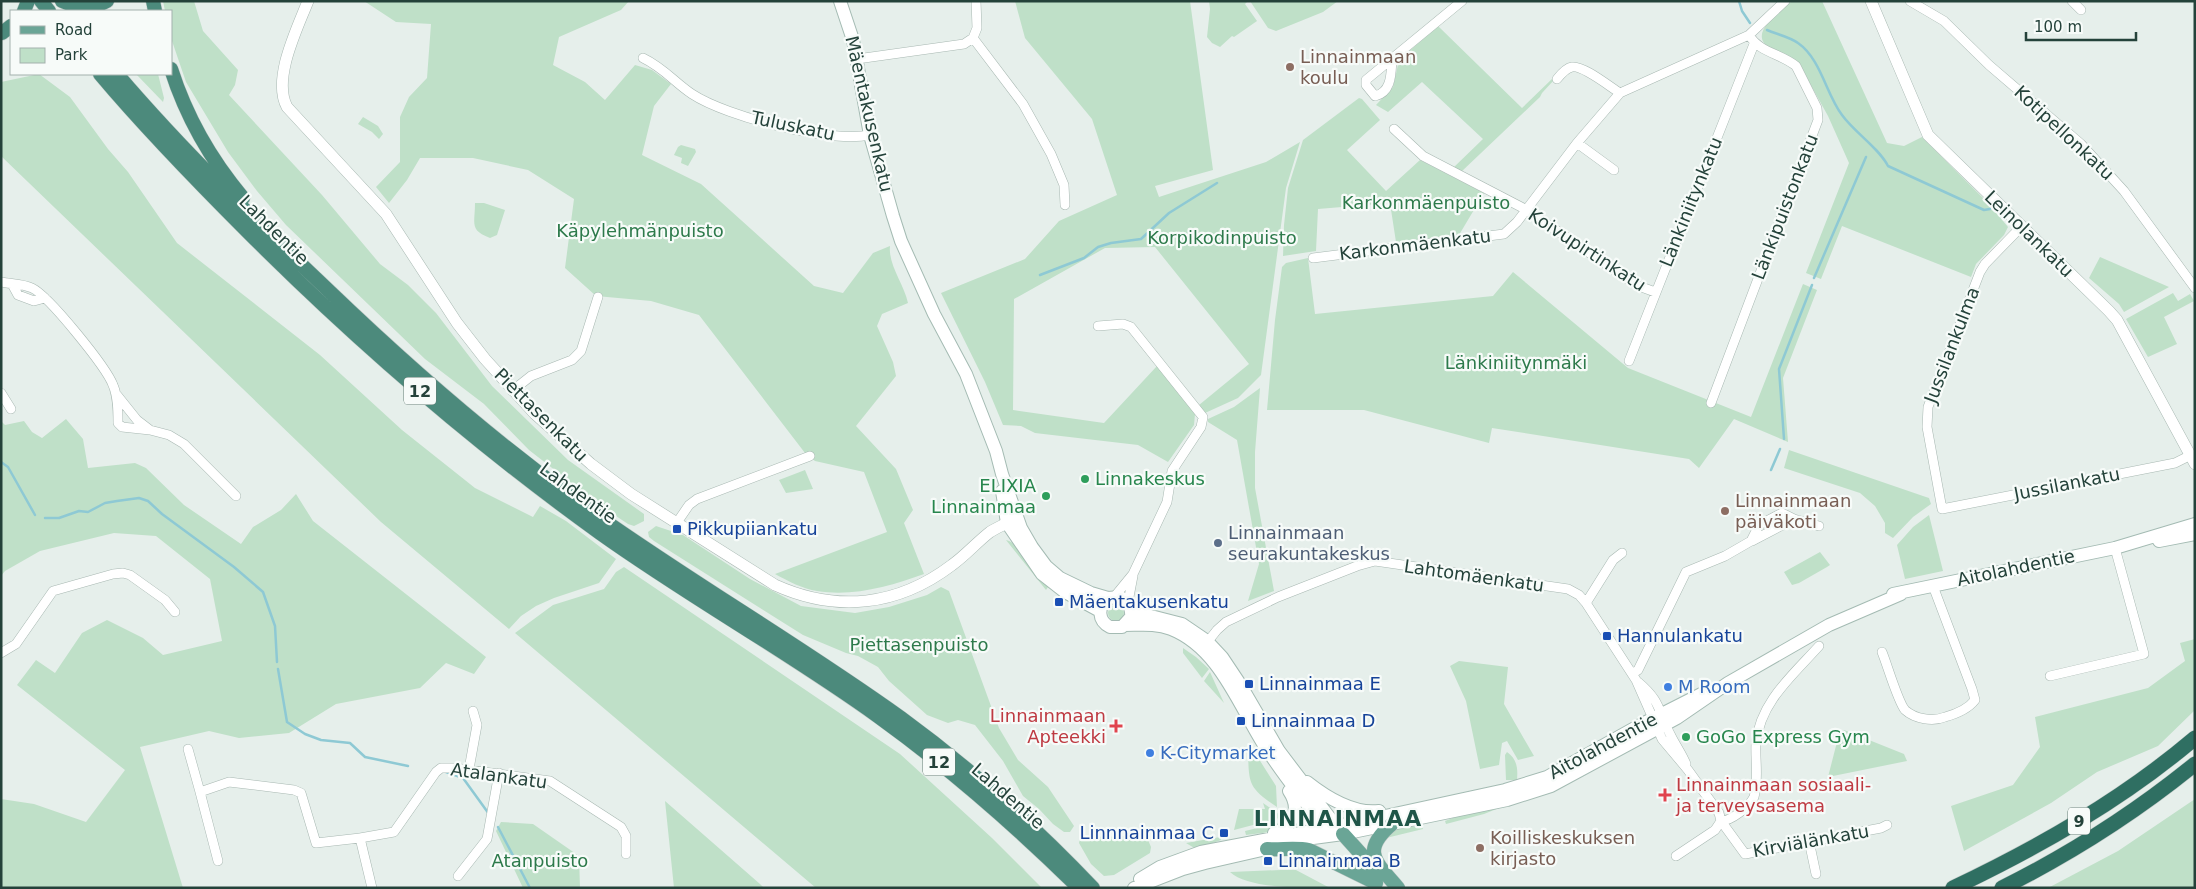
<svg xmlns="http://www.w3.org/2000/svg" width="2196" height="889" font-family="'DejaVu Sans',sans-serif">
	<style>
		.green { fill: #bfe0c8 }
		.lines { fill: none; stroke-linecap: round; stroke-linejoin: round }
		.stream { stroke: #8ec9d4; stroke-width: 2.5 }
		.minor-casing { stroke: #a8b8b2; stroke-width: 10 }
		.tertiary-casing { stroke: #a8b8b2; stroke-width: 12 }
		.secondary-casing { stroke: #a4bbb3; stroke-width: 14 }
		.primary-casing { stroke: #c2cac8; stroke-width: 15 }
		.trunk-casing { stroke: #c2cac8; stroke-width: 15 }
		.motorway-casing { stroke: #c2cac8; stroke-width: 16 }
		.minor { stroke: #fff; stroke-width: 9 }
		.tertiary { stroke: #fff; stroke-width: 11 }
		.secondary { stroke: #fff; stroke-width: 12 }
		.primary { stroke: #6aa596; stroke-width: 14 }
		.trunk { stroke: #4c8a7c; stroke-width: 14 }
		.motorway { stroke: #2f6f62; stroke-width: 15 }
		.education-dot { fill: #8d6e63; stroke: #f7fbf9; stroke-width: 2 }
		.leisure-dot { fill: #2e9e5b; stroke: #f7fbf9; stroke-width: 2 }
		.transit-dot { fill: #1a4fb4; stroke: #f7fbf9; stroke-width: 2 }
		.service-dot { fill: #5c6f8a; stroke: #f7fbf9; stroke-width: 2 }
		.shop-dot { fill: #3f7fe0; stroke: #f7fbf9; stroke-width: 2 }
		.health-dot { fill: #e0444e; stroke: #f7fbf9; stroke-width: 2 }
		.labels { text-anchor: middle; stroke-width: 4.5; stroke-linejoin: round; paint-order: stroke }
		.shield { fill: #f7fbf9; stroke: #637a73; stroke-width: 1 }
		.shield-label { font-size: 16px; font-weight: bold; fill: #24423a }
		.education-label { font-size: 18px; fill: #785e54; stroke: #f7fbf9; text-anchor: start }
		.street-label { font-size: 18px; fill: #24423a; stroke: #f7fbf9 }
		.park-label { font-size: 18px; fill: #2d7a4b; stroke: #f7fbf9 }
		.leisure-label { font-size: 18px; fill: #27864d; stroke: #f7fbf9; text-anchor: start }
		.transit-label { font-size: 18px; fill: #164399; stroke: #f7fbf9; text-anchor: start }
		.service-label { font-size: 18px; fill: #4e5e75; stroke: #f7fbf9; text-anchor: start }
		.shop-label { font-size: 18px; fill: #366cbe; stroke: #f7fbf9; text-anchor: start }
		.health-label { font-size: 18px; fill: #be3a42; stroke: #f7fbf9; text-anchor: end }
		.district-label { font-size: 22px; font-weight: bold; letter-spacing: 1px; fill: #1f5548; stroke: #f7fbf9 }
	</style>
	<rect width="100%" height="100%" fill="#e6efeb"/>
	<path class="green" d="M163,1H194L203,31L238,70L235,85L229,95L322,195L380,264L408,285L436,313L492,386L568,460L644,514V521L634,526L628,524L601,506L529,450L484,404L425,359L286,225L257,191L228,152L186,82L171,38V11H165Z
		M364,1H629L621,10L614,13L559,37L553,65L585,82L605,100L635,65L652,70L671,84L654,106L642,155L701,184L814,286L843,293L873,253L890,246C888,265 904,284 908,303L882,314L877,326L893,362L896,376L856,426L896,469L913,510L904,523L924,574C891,586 853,597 817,591C803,589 788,581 775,574L887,532L864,472L815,461L805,453L699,315L651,301L596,296L565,268L574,199L528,170L473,158H420L407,180L389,203L376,187L400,162V117L409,97L427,78L431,24L396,22Z
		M1015,1H1190L1213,170L1155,186L1159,197L1266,162L1300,142L1286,188L1261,375L1238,398L1205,413L1199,405L1249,364L1155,247L1105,248L1014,299L1013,410L1104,423L1157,366L1195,414L1194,425L1168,462L1138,445L1035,433L1021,426L1003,425L985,382L941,293L1025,259L1059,221L1117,195L1092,119L1025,38Z
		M1209,1H1248L1245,4L1257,21L1234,37L1232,36L1220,47L1212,43L1207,37L1210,9Z
		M1250,1H1338L1323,12L1276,31L1268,28Z
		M1792,1H1822L1887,143L1904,146L1922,137L1989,204L2008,227L2004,235L1976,264L1971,277L1842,226L1821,279L1806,273L1849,163L1828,116L1798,62C1789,55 1780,53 1770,48C1746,34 1781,10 1792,1Z
		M1438,26L1522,108L1553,78L1554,80L1542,93L1540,97L1460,173L1453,168L1483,139L1422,82L1388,112L1376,105L1393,87L1399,60Z
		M39,74L70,97L108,149L128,172L177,243L320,355L402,430L475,488L533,517L540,506L566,521L616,559L599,583L554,598L536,606L521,616L509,629L381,522L1,156V82Z
		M136,74H158L164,98L163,102Z
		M1359,98L1362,99L1380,120L1347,150L1386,191L1420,160L1484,193L1459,235L1396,242L1390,203L1318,209L1316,251L1283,256L1284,225L1288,188L1303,140Z
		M363,117L378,126L383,134L379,139L372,132L358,124Z
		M681,145L695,149L696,152L688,166L681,163L682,158L674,155L678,147Z
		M475,203H484L505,210L497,235L490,238C469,230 475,224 475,203Z
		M2100,257L2169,287L2124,312L2119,304L2089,278Z
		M1308,258L1315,314L1493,296L1513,272L1628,368L1751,417L1803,284L1817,290L1783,378L1788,442L1734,419L1699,468L1689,459L1492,428L1489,443L1364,410H1267L1275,320L1282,267L1286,263Z
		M2173,293L2178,301L2190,294L2194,301L2164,317L2177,344L2148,357L2126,319Z
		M1260,388L1255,452V488L1274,591L1248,601L1259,564L1237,440L1208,422V419L1234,407Z
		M66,419L83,439L88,468L135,463L146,468L184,505L241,544L253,527L281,510L296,494L313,521L486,657L474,674L446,663L420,688L336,704L289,733L239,738L209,731L140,747L183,888H1V799L34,804L86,822L125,770L17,685L36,660L55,673L82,633L107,620L143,638L163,655L222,641L210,579L156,536L114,533L40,551L5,571L1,576V421L5,425L24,421L32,432L42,438Z
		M1789,450L1923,496L1929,498L1931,504L1913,517L1893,538L1885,533V523L1875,506L1860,493L1784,468Z
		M805,470L813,489L786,493L779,480Z
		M1929,515L1943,571L1905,579L1897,545L1913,527Z
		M656,526L683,535L750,579L801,606L855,613L889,607L927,595L941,587L949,591L999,728L1018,760L1048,787L1074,826L1070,832H1064L1053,824L1039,809L1023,796L1003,761L975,725L958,720L948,723L927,715L889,681L878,667L858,656L846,653L803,635L654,541L649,537L648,532Z
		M1006,540C1023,544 1035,575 1048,587L1046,590Z
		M1820,552L1830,565L1827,567L1799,583L1792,585L1784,572Z
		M624,567L900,754L992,838L1042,888H816L515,633L553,605L604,589L616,572Z
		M1108 613a8 8 0 1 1 16 0a8 8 0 1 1-16 0Z
		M2195,639V710L2158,746L2097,772L2051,803L1964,851L1951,806L2013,785L2040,747L2035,717L2148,688L2185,661L2180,643Z
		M1183,648L1196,657L1209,669L1202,678L1183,653Z
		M1459,661L1508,667L1504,704L1534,756L1518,760L1507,741L1502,743L1499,765L1480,769L1466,701L1450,666Z
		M1210,672L1224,703L1204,681Z
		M1844,730L1904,754L1907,761L1828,777L1838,738Z
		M1250,745L1276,786L1277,807C1247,787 1249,783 1248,749Z
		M1507,752C1517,759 1518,768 1517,780H1506L1505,755Z
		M2195,799V888H2048L2118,851Z
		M665,801L760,884L764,888H674Z
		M1263,803L1283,817L1234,830L1239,809H1265Z
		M1504,806L1484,814L1446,824L1445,821L1463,814Z
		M1287,821L1270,832L1246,835L1245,831Z
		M501,822L533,824L579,856L580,888H523L496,831Z
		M1422,826L1423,829L1382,839C1391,826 1407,827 1422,826Z
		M1139,836L1148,840L1151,847L1150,853L1114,875L1104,876L1091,864L1079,843L1080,839L1084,837Z
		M1220,837L1221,840L1196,849L1186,843Z
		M1281,870H1296L1330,888C1304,888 1248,889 1230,872Z"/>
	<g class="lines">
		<path class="stream" d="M1739,1L1742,11L1750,23
			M1767,30C1776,34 1790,37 1798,43C1821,59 1826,94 1842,115C1855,133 1878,147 1888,166L1984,210L1990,209
			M1040,275L1084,258L1098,247L1111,243L1141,239L1169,213L1217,183
			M1814,278L1866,157
			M1784,439L1779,369L1812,285
			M1,462L8,467L35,515
			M1771,470L1780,449
			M45,518H59L79,511L88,512L105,503L117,501L139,498L148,501L162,514L234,567L263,592L275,626L277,662
			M278,669L287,722L305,734L321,740L350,743L365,757L408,766
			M446,772L463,778L489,814
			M498,827L530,888"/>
		<defs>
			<path id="minor" d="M976,1L977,28L973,38L1023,104L1051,154L1064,185L1065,205
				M1910,1L1944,21L1989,65L2081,144L2124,191L2195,288
				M2072,1L2081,10
				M643,58C664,68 674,82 692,94C727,117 830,143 870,135
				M857,59L964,44L973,38
				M1392,59C1391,73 1392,92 1375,96L1366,85V80L1462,1
				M1557,79C1561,74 1566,68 1572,67C1583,65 1610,87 1620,93
				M1394,129L1423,156L1527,210L1636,285L1655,292
				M1577,143L1614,170
				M2021,227L1985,264L1980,272L1928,407L1927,427L1942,509L2175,463L2191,455
				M1313,258L1504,234L1517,222L1577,143L1620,93L1749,35L1785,1
				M1,282C11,284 23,284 32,288C49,296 106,367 113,385C118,397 118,411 118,423L122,427L150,430
				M12,284L18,295L34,301L45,298
				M1098,326L1123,324L1131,327L1203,417L1201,427L1172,471L1167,502L1133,574L1115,596
				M1629,361L1754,44
				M512,391L531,376L572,360L581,351L598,297
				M1,393L11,409
				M117,395L137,420L150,430L169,435L184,444L236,496
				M1711,403L1818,120L1817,108L1796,66C1780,53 1760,53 1749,35
				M676,524L689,505L697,499L810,456
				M1752,541L1794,519
				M1128,602L1133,576
				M1586,603L1613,560L1622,553
				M1205,645L1217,630L1226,622L1278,597L1357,566L1375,561L1568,589L1579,595L1586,603L1636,680L1662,739L1688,770L1719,813L1721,821L1745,854L1881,828L1887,825
				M1882,652C1887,664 1898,702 1905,710C1915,719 1933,722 1945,717C1956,714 1968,709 1975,700L1972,689L1933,586
				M1,653L16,644L53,591L113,574L123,573L130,575L165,600L175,612
				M1632,674L1638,670L1686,572L1725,556L1751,541L1759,525L1782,513L1794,519L1819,526
				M2050,676L2144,654L2115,548
				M1638,682C1662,702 1658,712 1671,736C1676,746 1682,754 1686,764
				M188,749L200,792
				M469,769L477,725L473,711
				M1721,821C1731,821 1749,807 1754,797C1759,780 1755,761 1756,743C1760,702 1793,675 1819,646
				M1809,841L1816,874
				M1676,856L1715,830L1721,821
				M218,861L200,792L229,782L294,790L301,793L316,843L360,838
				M458,876L487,839L499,773
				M372,888L360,838L394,832L436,772L441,768H455L550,781L621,827L626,836V854"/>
			<path id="tertiary" d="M308,1C297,29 272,79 287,107L386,214L457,323L485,359L535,414L591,464L631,494L775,585C837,613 898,606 952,565C966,555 977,542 990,532C998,527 1006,524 1014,519
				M1871,1L1928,135L2109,311L2117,320L2195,464"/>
			<path id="secondary" d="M840,1L853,40L870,135L893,216L901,241L934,314L966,374L996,451L1002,474L1021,528L1032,547L1046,566L1060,578L1091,593L1108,598L1120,597C1129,601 1132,608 1131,617L1122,627H1110C1098,621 1097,607 1108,598
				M1002,491L1007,523L1042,574L1065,592L1100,611
				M2159,541L2195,534
				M1893,594L2115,548L2195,524
				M1131,608L1139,613L1182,624L1207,641L1222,657L1240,684L1279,751L1339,830
				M1125,625C1140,625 1156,623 1171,629C1219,648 1238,704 1264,745C1284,776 1307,805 1330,833
				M1307,782C1326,797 1354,814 1379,811
				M1274,833C1294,826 1301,809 1289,791
				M1140,879L1160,867L1201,852L1353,823L1505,790L1547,777L1640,725L1709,690
				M1134,888L1183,869L1205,863L1313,838L1343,834L1507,800L1551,786L1677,718L1728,683L1829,625L1901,594"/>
			<path id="primary" d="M1392,824C1360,851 1376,862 1398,888
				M1343,834L1378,873
				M1267,849C1281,850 1295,847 1309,850L1376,883"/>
			<path id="trunk" d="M41,1L49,11
				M62,1C77,8 93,9 107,1
				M153,1L155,11
				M24,11L28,1
				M2,33L11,26
				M171,69C186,116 211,160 243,198
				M100,74C147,130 198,182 249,233C358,342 475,443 600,533C691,598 789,652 879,717C951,769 1016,826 1079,888
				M117,74C182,150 254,220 327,289C404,363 485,434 571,497C678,575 794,641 901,718C971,769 1034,826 1093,888"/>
			<path id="motorway" d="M1953,888C2039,847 2122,800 2195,738
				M2002,888C2070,854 2136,812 2195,764"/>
		</defs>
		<use href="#minor" class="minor-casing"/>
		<use href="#tertiary" class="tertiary-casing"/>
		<use href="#secondary" class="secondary-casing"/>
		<use href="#primary" class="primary-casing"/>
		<use href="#trunk" class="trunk-casing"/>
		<use href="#motorway" class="motorway-casing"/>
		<use href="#minor" class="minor"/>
		<use href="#tertiary" class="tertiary"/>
		<use href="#secondary" class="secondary"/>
		<use href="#primary" class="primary"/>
		<use href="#trunk" class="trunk"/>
		<use href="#motorway" class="motorway"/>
	</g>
	<g class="education-dot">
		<circle cx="1290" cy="67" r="5"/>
		<circle cx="1725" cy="511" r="5"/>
		<circle cx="1480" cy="848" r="5"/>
	</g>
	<g class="leisure-dot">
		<circle cx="1085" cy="479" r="5"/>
		<circle cx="1046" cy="496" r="5"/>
		<circle cx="1686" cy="737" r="5"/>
	</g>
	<g class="transit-dot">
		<rect x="672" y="524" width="10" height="10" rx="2.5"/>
		<rect x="1054" y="597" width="10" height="10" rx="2.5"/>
		<rect x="1602" y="631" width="10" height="10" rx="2.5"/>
		<rect x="1244" y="679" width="10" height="10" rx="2.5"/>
		<rect x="1236" y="716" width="10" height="10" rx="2.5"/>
		<rect x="1219" y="828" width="10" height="10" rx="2.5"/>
		<rect x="1263" y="856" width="10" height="10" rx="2.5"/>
	</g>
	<circle class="service-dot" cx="1218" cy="543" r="5"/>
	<g class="shop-dot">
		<circle cx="1668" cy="687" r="5"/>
		<circle cx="1150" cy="753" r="5"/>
	</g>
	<g class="health-dot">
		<path d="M1113.5 718.5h5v5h5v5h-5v5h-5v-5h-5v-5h5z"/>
		<path d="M1662.5 787.5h5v5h5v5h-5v5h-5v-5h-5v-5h5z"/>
	</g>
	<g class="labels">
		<g class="shield">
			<rect x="404" y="377.5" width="32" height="27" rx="4"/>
			<rect x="923" y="748.5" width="32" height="27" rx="4"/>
			<rect x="2068" y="807.5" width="22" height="27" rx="4"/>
		</g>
		<g class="shield-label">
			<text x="420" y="397">12</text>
			<text x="939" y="768">12</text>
			<text x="2079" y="827">9</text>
		</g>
		<g class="education-label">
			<text x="1300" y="63">Linnainmaan<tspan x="1300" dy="21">koulu</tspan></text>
			<text x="1735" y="507">Linnainmaan<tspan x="1735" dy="21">päiväkoti</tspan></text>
			<text x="1490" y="844">Koilliskeskuksen<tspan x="1490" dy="21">kirjasto</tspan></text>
		</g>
		<g class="street-label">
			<text transform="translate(869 114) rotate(77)" y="6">Mäentakusenkatu</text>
			<text transform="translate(793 126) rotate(12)" y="6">Tuluskatu</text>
			<text transform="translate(2064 133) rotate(43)" y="6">Kotipellonkatu</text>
			<text transform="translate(1691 202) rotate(-68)" y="6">Länkiniitynkatu</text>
			<text transform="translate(1785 207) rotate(-69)" y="6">Länkipuistonkatu</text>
			<text transform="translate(274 230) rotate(45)" y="6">Lahdentie</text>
			<text transform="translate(2029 234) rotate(44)" y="6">Leinolankatu</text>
			<text transform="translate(1415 245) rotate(-7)" y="6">Karkonmäenkatu</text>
			<text transform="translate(1587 250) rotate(33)" y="6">Koivupirtinkatu</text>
			<text transform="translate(1952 345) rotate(-69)" y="6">Jussilankulma</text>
			<text transform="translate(541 415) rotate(45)" y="6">Piettasenkatu</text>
			<text transform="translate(2067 484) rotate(-11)" y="6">Jussilankatu</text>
			<text transform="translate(578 493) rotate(36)" y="6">Lahdentie</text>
			<text transform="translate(2016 568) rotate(-12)" y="6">Aitolahdentie</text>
			<text transform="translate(1474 576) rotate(8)" y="6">Lahtomäenkatu</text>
			<text transform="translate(1603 746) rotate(-28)" y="6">Aitolahdentie</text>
			<text transform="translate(499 776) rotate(8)" y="6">Atalankatu</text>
			<text transform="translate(1008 796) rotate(41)" y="6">Lahdentie</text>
			<text transform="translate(1811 841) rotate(-10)" y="6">Kirviälänkatu</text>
		</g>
		<g class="park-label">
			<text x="1426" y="209">Karkonmäenpuisto</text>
			<text x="640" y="237">Käpylehmänpuisto</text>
			<text x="1222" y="244">Korpikodinpuisto</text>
			<text x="1516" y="369">Länkiniitynmäki</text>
			<text x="919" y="651">Piettasenpuisto</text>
			<text x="540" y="867">Atanpuisto</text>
		</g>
		<g class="leisure-label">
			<text x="1095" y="485">Linnakeskus</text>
			<text x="1036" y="492" text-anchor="end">ELIXIA<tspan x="1036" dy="21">Linnainmaa</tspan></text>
			<text x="1696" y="743">GoGo Express Gym</text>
		</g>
		<g class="transit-label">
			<text x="687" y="535">Pikkupiiankatu</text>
			<text x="1069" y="608">Mäentakusenkatu</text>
			<text x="1617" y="642">Hannulankatu</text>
			<text x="1259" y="690">Linnainmaa E</text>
			<text x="1251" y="727">Linnainmaa D</text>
			<text x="1214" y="839" text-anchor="end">Linnnainmaa C</text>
			<text x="1278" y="867">Linnainmaa B</text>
		</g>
		<g class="service-label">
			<text x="1228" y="539">Linnainmaan<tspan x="1228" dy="21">seurakuntakeskus</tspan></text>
		</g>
		<g class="shop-label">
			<text x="1678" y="693">M Room</text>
			<text x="1160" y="759">K-Citymarket</text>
		</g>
		<g class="health-label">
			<text x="1106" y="722">Linnainmaan<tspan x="1106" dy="21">Apteekki</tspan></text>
			<text x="1676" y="791" text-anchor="start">Linnainmaan sosiaali-<tspan x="1676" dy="21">ja terveysasema</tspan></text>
		</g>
		<g class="district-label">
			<text x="1338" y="826">LINNAINMAA</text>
		</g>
	</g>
	<rect width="2196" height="889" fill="none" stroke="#24423a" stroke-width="5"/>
	<rect x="10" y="10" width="162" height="65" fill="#f7fbf9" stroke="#a3b1ad"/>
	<rect x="20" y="26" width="25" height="8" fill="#6aa596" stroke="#a3b1ad"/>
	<text x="55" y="35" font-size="15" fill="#24423a">Road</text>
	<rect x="20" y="48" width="25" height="15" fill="#bfe0c8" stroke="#a3b1ad"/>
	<text x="55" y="60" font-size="15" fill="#24423a">Park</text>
	<path d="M2026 32v8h110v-8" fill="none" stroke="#24423a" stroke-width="2.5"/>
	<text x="2034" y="32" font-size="15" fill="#24423a" stroke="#f7fbf9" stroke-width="4" paint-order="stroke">100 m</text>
</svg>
